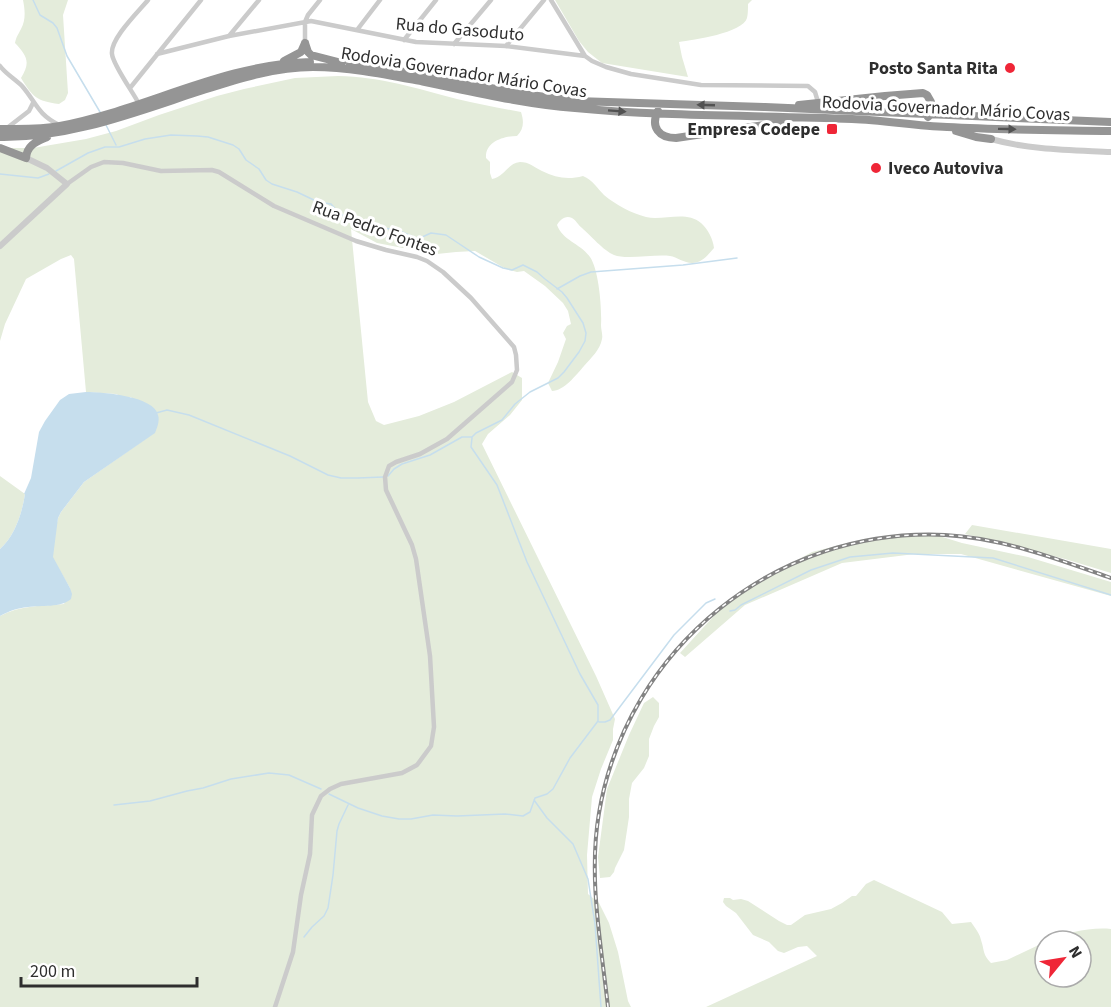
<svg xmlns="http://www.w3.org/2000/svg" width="1111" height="1007" font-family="'Source Sans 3',sans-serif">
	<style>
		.green { fill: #e4ecdb }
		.water { fill: #c6deed }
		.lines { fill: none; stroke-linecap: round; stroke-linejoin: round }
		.stream { stroke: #c6deed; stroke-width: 1.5 }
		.minor { stroke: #cbcbcb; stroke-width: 4.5 }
		.tertiary { stroke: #cbcbcb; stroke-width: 6 }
		.motorway { stroke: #959595; stroke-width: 8 }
		.rail-casing { stroke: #838383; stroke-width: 4 }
		.rail { stroke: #fff; stroke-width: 1.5; stroke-dasharray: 4.5; stroke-linecap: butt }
		.oneway { fill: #525252 }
		.poi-dot { fill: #ef2637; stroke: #fff; stroke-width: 2 }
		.labels { text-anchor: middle; stroke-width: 6; stroke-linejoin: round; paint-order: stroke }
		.street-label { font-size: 18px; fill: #2e2e2e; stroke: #fff }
		.poi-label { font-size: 18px; font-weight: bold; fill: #2e2e2e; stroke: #fff; text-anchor: end }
	</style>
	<rect width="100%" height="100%" fill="#fff"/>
	<path class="green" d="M23,0H68L63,15L68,93L65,100L59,104C36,101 33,97 21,78C31,62 27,56 15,43C16,37 18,35 21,29C26,20 25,10 23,0Z
		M555,0H752L748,4C748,8 748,14 747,18C743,33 693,40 679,42L682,57L688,77L602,63L588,52L579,41Z
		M338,76C381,77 416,88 457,99C478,104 500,108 521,112C524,121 524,129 517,136C503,136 485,142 486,158L490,162V173L492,179C505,176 508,163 520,162C529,162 534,167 542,171C556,178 568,180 583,176C593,180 597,188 604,195C616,205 631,213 646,217C663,221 686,210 701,223C708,229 713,239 714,248C708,255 702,263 692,263C684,263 677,257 670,256C655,254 626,260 614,255C604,251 590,235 582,228C578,225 576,220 572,218C565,215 560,220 557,225C563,241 580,243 590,257C599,270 602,309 601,325C601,330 603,335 602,339C600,350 591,358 584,366C576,375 564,391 552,391L548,383L558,362L566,339L563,333L567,326L571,324L568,311L563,303L545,286L524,271L517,272L506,269L475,251L456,252L437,254L408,248H403L377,243L351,229L368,402L376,421L384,425L419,416L454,402L512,372L522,378V400L510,415L488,434L482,444L596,676L615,719L613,729V740L601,769L592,797L587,855L588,894L599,903L609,923L618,952L628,1001L631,1007H0V616C20,605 42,606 64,604L70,588L52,557L55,532L58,518L61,512L84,482L154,433L131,397H123L116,394L86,392L74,259L71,255L61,259L26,279L5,324L0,341V148H33L86,139L116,131L159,115L217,96L244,89L295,78Z
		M0,476L25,494C22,513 15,536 0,549Z
		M972,525L1111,549V573L1065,559L965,534Z
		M933,534L962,543L1028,557L1111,582V596L961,554H915L842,563L745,605L685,657L680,653L723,606L768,576L812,552L864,539Z
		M653,697L659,703V717L654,726L649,739V756L644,768L632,783L629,799V817L624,850L615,868L614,872L610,877L600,878L598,857L607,789L629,735L644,703Z
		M874,880L942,912L952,924L971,922C975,928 980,934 981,940C985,952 982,953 991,963L1007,960L1045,942V977H1081V941H1047C1067,933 1089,927 1111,929V1007H706L817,956L807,946L798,947L784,953L778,951L769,942L753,935L736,913L726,906L723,902L724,898H730L733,900L741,899L748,901L779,921L787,925H791L805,915L831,909L842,903L852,896H856L866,884Z"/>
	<path class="water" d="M86,392C103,392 154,396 158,415C160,421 157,428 155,433L84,482L61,512L58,518L53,557L70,588L72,594L71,599C61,608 41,605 28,607C17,608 9,611 0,616V549C15,536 22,513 25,494H24L31,478L39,432L45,421L60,400L69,394Z"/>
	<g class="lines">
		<path class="stream" d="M33,0L40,15L53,23L57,28L67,56L100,112
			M106,125L116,145
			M56,171L88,153L105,147H119L145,139L171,135L197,136L208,137L233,145L239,149L246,160L259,169L266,180L272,184L297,192L318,202L331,204L339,213L346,217L376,228L395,229L416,238H420L431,233L446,235L479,257L503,268L512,270L523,265L537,272L545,279L562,292L567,298L583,323L586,333L585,341L579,352L564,372L558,378L530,392L515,404L502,420L476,433L472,437H462L430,455L402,464L394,469L388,476
			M0,174L38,178L49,174
			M557,289L580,276L591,272L683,265L737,258
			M156,413L167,410L189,415L290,456L328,475L341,478H358L383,477
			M730,611L735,610L741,605L811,570L850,557L893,553L993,558L1111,595
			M599,722H605L610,720L674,635L706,603L715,599
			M329,794L358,808L382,816L399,819H411L433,815L457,816L505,814L523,816L530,812L535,798L547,794L553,789L570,758L598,721V705L580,674L527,562L497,485L471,447L472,438
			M534,800L547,818L573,844L588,879L595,924L601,1007
			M114,805L150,801L187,791L203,788L231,779L269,773L289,775L321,789
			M304,937L312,927L324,916L328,908L333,875L337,831L339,824L348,805"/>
		<path class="minor" d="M551,0L585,56L592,61L606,67L631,74L701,85L808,86L815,92L818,102
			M357,30L380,0
			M229,36L259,0
			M404,40L436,0
			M305,43V22L308,15L320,0
			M454,44L491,0
			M506,46L544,0
			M157,54L229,36L311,21L416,42L506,46L585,56
			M0,66C6,74 15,79 22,86C36,102 37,114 59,125
			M130,88L201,0
			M139,104C133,92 113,65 112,54C110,39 138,12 148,0
			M7,128L29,111L33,103
			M67,184L91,167L104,162L123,163L161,171L212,170L219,172L274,206L356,241L386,250L417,257L427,261L443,272L471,298L514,347L516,355L517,370L512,382L447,439L420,454L396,462L389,466L385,477L386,490L412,545L416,559L430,656L434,727L431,746L417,765L402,773L341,784L330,789L321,796L312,815L310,854L301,895L293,952L275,1007"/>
		<path class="tertiary" d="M991,139C1030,150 1071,150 1111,152
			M0,246L67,184L47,168L26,158"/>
		<path class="motorway" d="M305,43L308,52L311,55L342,63
			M284,61L301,52L305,43
			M350,64L372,66L523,94L576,101L765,107L1111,122
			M799,105L885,96L923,93L927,95L931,102V114L928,117
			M658,111C650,127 659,138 676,138L771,124L787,119
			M0,129C20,129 40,130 60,126C145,110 223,64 310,62
			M956,131L976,137L991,139
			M0,137C69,138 133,113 197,92C235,80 273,67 313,67C351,67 388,75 425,82C474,92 524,104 575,108C667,117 759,115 852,119C884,120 915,126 947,127C1002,130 1056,130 1111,131
			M0,148L26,158C27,145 36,142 47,137"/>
		<defs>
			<path id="rail" d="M608,1007C601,943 588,877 599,813C627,647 777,527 945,535C1003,538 1057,559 1111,578"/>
		</defs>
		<use href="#rail" class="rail-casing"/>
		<use href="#rail" class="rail"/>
	</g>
	<defs><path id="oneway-solid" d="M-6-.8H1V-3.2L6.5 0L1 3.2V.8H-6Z" transform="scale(1.5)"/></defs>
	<g class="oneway">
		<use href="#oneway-solid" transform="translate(706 105) rotate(-178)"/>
		<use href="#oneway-solid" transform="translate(617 111) rotate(4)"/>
		<use href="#oneway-solid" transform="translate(1007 129) rotate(1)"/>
	</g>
	<g class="poi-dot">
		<circle cx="1010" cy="68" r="6"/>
		<rect x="826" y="123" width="12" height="12" rx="3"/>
		<circle cx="876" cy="168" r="6"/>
	</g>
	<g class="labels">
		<g class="street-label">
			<text transform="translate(460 29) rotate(5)" y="6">Rua do Gasoduto</text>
			<text transform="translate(464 72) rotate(9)" y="6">Rodovia Governador Mário Covas</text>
			<text transform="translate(946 108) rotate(3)" y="6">Rodovia Governador Mário Covas</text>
			<text transform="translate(375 228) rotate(20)" y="6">Rua Pedro Fontes</text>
		</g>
		<g class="poi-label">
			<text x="998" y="74">Posto Santa Rita</text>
			<text x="820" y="135">Empresa Codepe</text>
			<text x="888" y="174" text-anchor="start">Iveco Autoviva</text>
		</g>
	</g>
	<g transform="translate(1063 959) rotate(60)"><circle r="28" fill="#ffffff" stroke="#ababab" stroke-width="1.5"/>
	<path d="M0-4.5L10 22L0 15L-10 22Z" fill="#ef2637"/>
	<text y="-9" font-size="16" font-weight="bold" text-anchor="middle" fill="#2e2e2e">N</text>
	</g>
	<path d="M21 977v9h176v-9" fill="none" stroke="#2e2e2e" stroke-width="3"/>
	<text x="30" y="977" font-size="18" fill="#2e2e2e" stroke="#ffffff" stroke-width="4.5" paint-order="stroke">200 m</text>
</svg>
